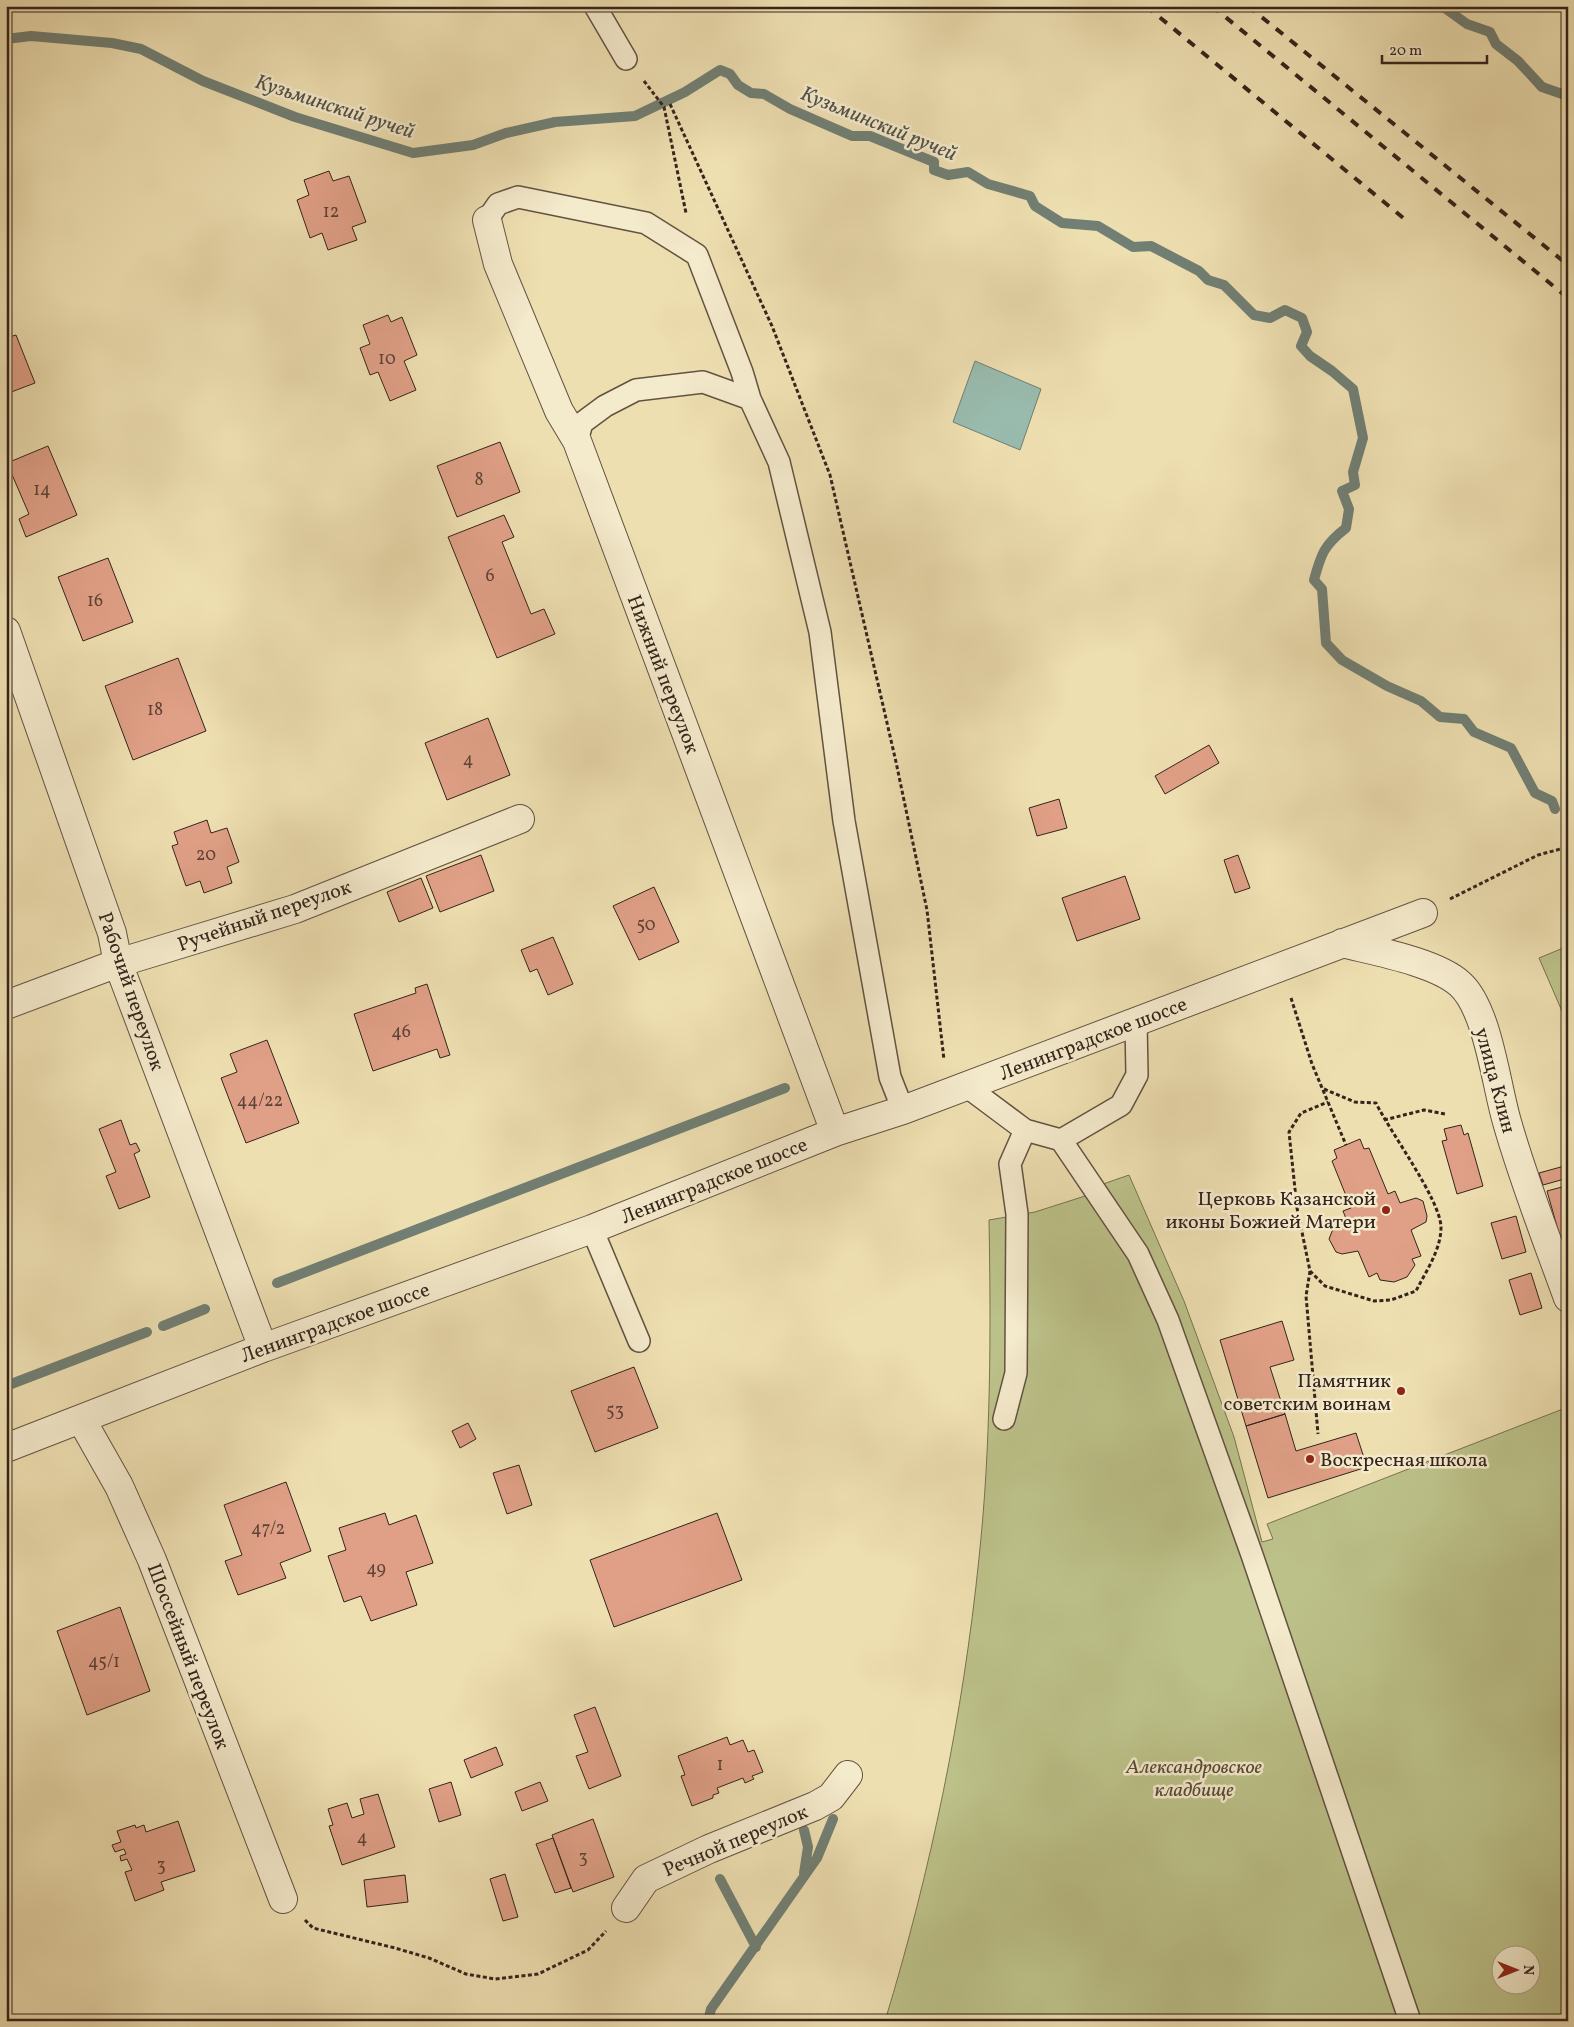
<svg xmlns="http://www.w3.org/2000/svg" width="1574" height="2027" font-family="Vollkorn,serif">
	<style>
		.green { fill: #bcc189; stroke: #787252; fill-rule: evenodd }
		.water { fill: #99bcaf; stroke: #717f74 }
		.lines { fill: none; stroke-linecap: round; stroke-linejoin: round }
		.stream { stroke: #717f74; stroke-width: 10 }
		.building { fill: #e0a087; stroke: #34241c }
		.service-casing { stroke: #625341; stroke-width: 24 }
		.minor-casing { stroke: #625341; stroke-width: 30 }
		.path { stroke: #34241c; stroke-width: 3; stroke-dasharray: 4 2.5; stroke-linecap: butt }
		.service { stroke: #f4eacc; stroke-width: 21 }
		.minor { stroke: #f4eacc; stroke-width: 28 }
		.rail { stroke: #34241c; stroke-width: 4; stroke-dasharray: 9 9; stroke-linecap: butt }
		.poi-dot { fill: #8f2418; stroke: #f4eacc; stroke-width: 2 }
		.labels { text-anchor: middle; stroke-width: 5; stroke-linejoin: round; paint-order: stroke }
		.number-label { font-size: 18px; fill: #5f4337 }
		.street-label { font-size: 20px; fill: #34241c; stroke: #f4eacc }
		.poi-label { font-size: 20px; fill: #34241c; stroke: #f4eacc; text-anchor: end }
		.park-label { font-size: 20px; font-style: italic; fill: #564b37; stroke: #f4eacc }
		.water-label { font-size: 21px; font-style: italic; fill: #525248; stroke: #f4eacc }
	</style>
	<rect width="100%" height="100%" fill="#eedfb1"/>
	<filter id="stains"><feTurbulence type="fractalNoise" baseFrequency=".004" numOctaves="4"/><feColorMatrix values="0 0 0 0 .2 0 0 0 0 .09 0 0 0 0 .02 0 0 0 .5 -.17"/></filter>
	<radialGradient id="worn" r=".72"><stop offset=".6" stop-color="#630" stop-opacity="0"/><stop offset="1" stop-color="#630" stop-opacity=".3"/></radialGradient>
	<path class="green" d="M1568,946V1025L1539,958Z
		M1129,1175L1184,1301L1234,1437L1262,1542L1273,1539L1267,1524L1568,1407V2021H885C931,1870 963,1715 979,1558C991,1446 991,1332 989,1220L1035,1212L1085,1196L1083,1191ZM1502,1954H1532V1984H1502Z"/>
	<path class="water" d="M975,361L1041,389L1020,450L953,422Z"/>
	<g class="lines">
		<path class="stream" d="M1442,6L1467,24L1490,32L1496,44L1518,61L1542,87L1568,96
			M6,39L31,36L112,43L141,49L203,81L295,117L413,153L473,145L506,133L555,122L635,116L685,92L720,70L730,74L738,85L751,93L764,94L790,109L852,136H870L934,162V170L948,175L968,172L988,184L1030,196L1035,206L1062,223L1098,226L1133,247L1151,246L1199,271L1208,280L1224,285L1254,315L1270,318L1285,310L1302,318L1307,332L1301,346L1310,356L1332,371L1353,389L1363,438L1353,472L1355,485L1342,491L1349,509L1346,528C1324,545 1321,554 1314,580L1322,589L1326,643L1342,660L1387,686L1421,701L1440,717L1464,719L1474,732L1511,748L1535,793L1552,801L1555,809
			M277,1283L785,1088
			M163,1326L205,1309
			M6,1386L147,1332
			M804,1830L808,1847L804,1873
			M720,1879L756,1947
			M708,2021L711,2009L817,1858L833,1819"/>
	</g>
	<path class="building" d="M329,171L333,181L349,176L366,222L352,227L357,240L328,250L322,233L310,238L297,200L309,195L304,180Z
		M388,315L391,322L402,317L417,355L404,361L416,390L390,401L378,372L370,375L360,348L370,344L363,325Z
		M16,335L35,383L6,394V338Z
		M500,442L520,492L457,517L437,466Z
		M48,446L77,515L26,537L19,519L29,514L7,463Z
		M504,515L514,537L502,542L531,614L544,609L555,634L497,658L448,537Z
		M108,558L133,622L83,641L58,577Z
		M178,658L206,731L133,760L105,686Z
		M488,718L510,775L447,800L425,743Z
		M1209,745L1219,763L1165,794L1155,776Z
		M1059,799L1067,828L1037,836L1029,808Z
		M207,820L211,833L227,828L239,862L227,867L232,883L204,893L200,881L186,886L172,846L178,844L174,832Z
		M481,855L494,891L440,912L426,876Z
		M1238,855L1250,888L1235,893L1224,860Z
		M1125,876L1140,919L1077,941L1062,898Z
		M421,878L433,908L399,922L387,892Z
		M654,887L679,942L639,960L613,906Z
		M553,937L573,984L548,995L537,969L530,972L521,950Z
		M427,984L450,1055L440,1058L437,1049L373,1071L354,1014L416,993L415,988Z
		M267,1040L299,1123L246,1143L221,1078L237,1072L230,1054Z
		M121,1120L130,1145L136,1143L140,1151L134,1154L150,1197L119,1209L106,1176L116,1172L99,1129Z
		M1461,1125L1464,1135L1468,1133L1483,1186L1457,1194L1442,1141L1447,1140L1444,1129Z
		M1360,1139L1364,1149L1369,1148L1388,1194L1395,1191L1400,1203L1416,1198L1423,1201L1427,1216L1426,1222L1411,1230L1421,1256L1412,1259L1415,1265L1407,1277L1394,1282L1380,1280L1377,1273L1369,1277L1358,1251L1342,1254L1336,1252L1329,1239L1333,1229L1347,1221L1343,1211L1351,1208L1332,1161L1337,1158L1334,1150Z
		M1568,1165V1178L1543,1185L1539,1173Z
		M1562,1187L1568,1207V1235L1560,1237L1547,1191Z
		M1516,1216L1526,1252L1502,1259L1491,1223Z
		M1531,1273L1542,1308L1520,1315L1509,1280Z
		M1282,1321L1294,1360L1270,1367L1285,1414L1246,1426L1220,1340Z
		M634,1367L658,1428L595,1452L571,1391Z
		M1285,1414L1296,1451L1356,1433L1367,1467L1268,1498L1246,1426Z
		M468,1423L476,1439L460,1448L452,1431Z
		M519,1465L532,1505L507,1514L493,1473Z
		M286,1482L311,1551L280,1563L286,1578L238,1595L225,1561L242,1555L224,1505Z
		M385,1513L389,1525L416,1515L433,1563L406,1572L417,1605L371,1621L361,1596L344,1602L328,1556L346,1550L339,1528Z
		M717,1513L742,1580L614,1627L590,1560Z
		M120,1607L150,1691L87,1715L57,1631Z
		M595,1707L621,1776L589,1789L576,1756L588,1752L574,1715Z
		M727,1737L730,1745L743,1740L748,1752L754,1750L763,1772L752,1776L754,1779L745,1783L743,1778L717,1788L719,1793L713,1795V1798L692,1806L681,1776L685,1775L678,1756Z
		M496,1747L503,1765L471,1778L464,1760Z
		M451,1782L461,1815L439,1822L429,1789Z
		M540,1782L548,1801L522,1811L515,1792Z
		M378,1794L395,1847L342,1865L329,1826L333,1825L328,1809L347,1803L352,1818L364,1814L360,1799Z
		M593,1819L614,1877L573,1892L552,1835Z
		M178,1821L195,1871L161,1882L164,1890L135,1901L125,1872L132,1870L127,1859L121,1861L120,1856L126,1854L124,1849L115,1852L112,1845L121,1842L117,1831L135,1825L136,1828L144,1825L146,1832Z
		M553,1838L571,1888L555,1893L536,1844Z
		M505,1874L518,1917L503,1921L490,1879Z
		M405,1875L408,1902L367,1907L364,1880Z"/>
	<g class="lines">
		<defs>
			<path id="service" d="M595,6L626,59
				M487,220L498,204L518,197L646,223L697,255L742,372L750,399L779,462L820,632L844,821L890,1077L903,1110
				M577,441L582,423L605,406L636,390L703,382L750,399
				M966,1086L1025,1130L1061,1140L1138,1254L1168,1320L1252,1555L1410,2021
				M1061,1140L1121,1105L1137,1075L1136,1021
				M592,1229L639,1341
				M1004,1419L1016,1373L1017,1214L1010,1164L1025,1130"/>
			<path id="minor" d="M487,220L498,264L559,411L577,441L835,1132
				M6,631L112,933L118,963L263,1348
				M1342,943C1374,951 1436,962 1460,984C1488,1009 1496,1085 1507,1122C1524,1182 1547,1240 1568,1298
				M6,1005L118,963L295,909L520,819
				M81,1419L119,1486L152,1560L283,1899
				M6,1448L263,1348L592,1229L835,1132L903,1110L1423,913
				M626,1908L646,1879L709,1849L815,1806L831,1797L848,1775"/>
		</defs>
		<use href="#service" class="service-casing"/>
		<use href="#minor" class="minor-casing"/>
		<path class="path" d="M1507,6L1514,11
			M644,81L664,107L686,213
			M670,104L772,326L830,475L896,762L927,910L944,1060
			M1450,899L1538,855L1568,847
			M1291,998L1312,1064L1346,1145
			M1324,1089L1355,1102L1376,1103C1390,1132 1440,1199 1441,1227C1441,1250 1426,1271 1416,1291L1391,1300L1374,1301L1325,1286L1310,1271L1297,1208L1289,1132L1301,1113L1328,1102
			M1384,1120L1424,1110L1445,1114
			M1310,1271L1306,1296L1318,1434
			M305,1920L313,1928L395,1948L429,1958L466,1974L495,1979L538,1974L588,1950L606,1931"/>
		<use href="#service" class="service"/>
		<use href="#minor" class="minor"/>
		<path class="rail" d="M1146,6L1407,221
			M1212,6L1568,298
			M1248,6L1568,265"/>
	</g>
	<g class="poi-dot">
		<circle cx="1386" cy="1210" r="5"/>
		<circle cx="1401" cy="1391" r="5"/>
		<circle cx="1310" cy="1459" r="5"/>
	</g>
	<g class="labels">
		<g class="number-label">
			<text x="331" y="217">12</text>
			<text x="387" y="364">10</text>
			<text x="479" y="485">8</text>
			<text x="42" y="495">14</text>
			<text x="490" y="581">6</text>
			<text x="95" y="606">16</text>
			<text x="155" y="715">18</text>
			<text x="468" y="765">4</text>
			<text x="206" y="860">20</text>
			<text x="646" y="930">50</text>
			<text x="401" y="1037">46</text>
			<text x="260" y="1106">44/22</text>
			<text x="615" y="1416">53</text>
			<text x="268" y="1534">47/2</text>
			<text x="376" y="1574">49</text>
			<text x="104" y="1667">45/1</text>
			<text x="720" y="1770">1</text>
			<text x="362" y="1843">4</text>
			<text x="583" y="1863">3</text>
			<text x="161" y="1871">3</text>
		</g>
		<g class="street-label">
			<text transform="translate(664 674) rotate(69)" y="7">Нижний переулок</text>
			<text transform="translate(264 915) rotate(-19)" y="7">Ручейный переулок</text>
			<text transform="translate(132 991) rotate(71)" y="7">Рабочий переулок</text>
			<text transform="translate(1093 1038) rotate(-21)" y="7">Ленинградское шоссе</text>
			<text transform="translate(1496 1080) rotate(75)" y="7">улица Клин</text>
			<text transform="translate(714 1180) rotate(-22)" y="7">Ленинградское шоссе</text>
			<text transform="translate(335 1322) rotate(-20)" y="7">Ленинградское шоссе</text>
			<text transform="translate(189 1656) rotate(69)" y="7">Шоссейный переулок</text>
			<text transform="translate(735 1840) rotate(-23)" y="7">Речной переулок</text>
		</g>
		<g class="poi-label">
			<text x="1376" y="1205">Церковь Казанской<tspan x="1376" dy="23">иконы Божией Матери</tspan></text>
			<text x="1391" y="1387">Памятник<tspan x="1391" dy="23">советским воинам</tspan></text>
			<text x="1320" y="1466" text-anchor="start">Воскресная школа</text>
		</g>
		<g class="park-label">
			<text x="1194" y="1773">Александровское<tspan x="1194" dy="23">кладбище</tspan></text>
		</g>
		<g class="water-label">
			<text transform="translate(335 106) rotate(18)" y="7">Кузьминский ручей</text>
			<text transform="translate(879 123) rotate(22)" y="7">Кузьминский ручей</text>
		</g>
	</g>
	<rect width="1574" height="2027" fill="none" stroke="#eedfb1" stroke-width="25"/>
	<rect x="8" y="8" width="1559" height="2012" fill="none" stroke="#34241c" stroke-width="2.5"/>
	<rect x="12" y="12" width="1549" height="2002" fill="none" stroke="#34241c"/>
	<g transform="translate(1516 1970) rotate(90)"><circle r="24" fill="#f4eacc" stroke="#a79b86"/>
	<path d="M0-4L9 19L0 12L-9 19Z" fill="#8f2418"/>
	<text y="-8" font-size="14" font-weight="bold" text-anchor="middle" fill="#34241c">N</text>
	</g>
	<path d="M1382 55v8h105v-8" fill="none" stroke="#34241c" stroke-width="2.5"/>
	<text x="1389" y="55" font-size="15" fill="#34241c" stroke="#f4eacc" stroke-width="4" paint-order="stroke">20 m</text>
	<rect width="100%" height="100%" filter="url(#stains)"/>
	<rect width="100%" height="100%" fill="url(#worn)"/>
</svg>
